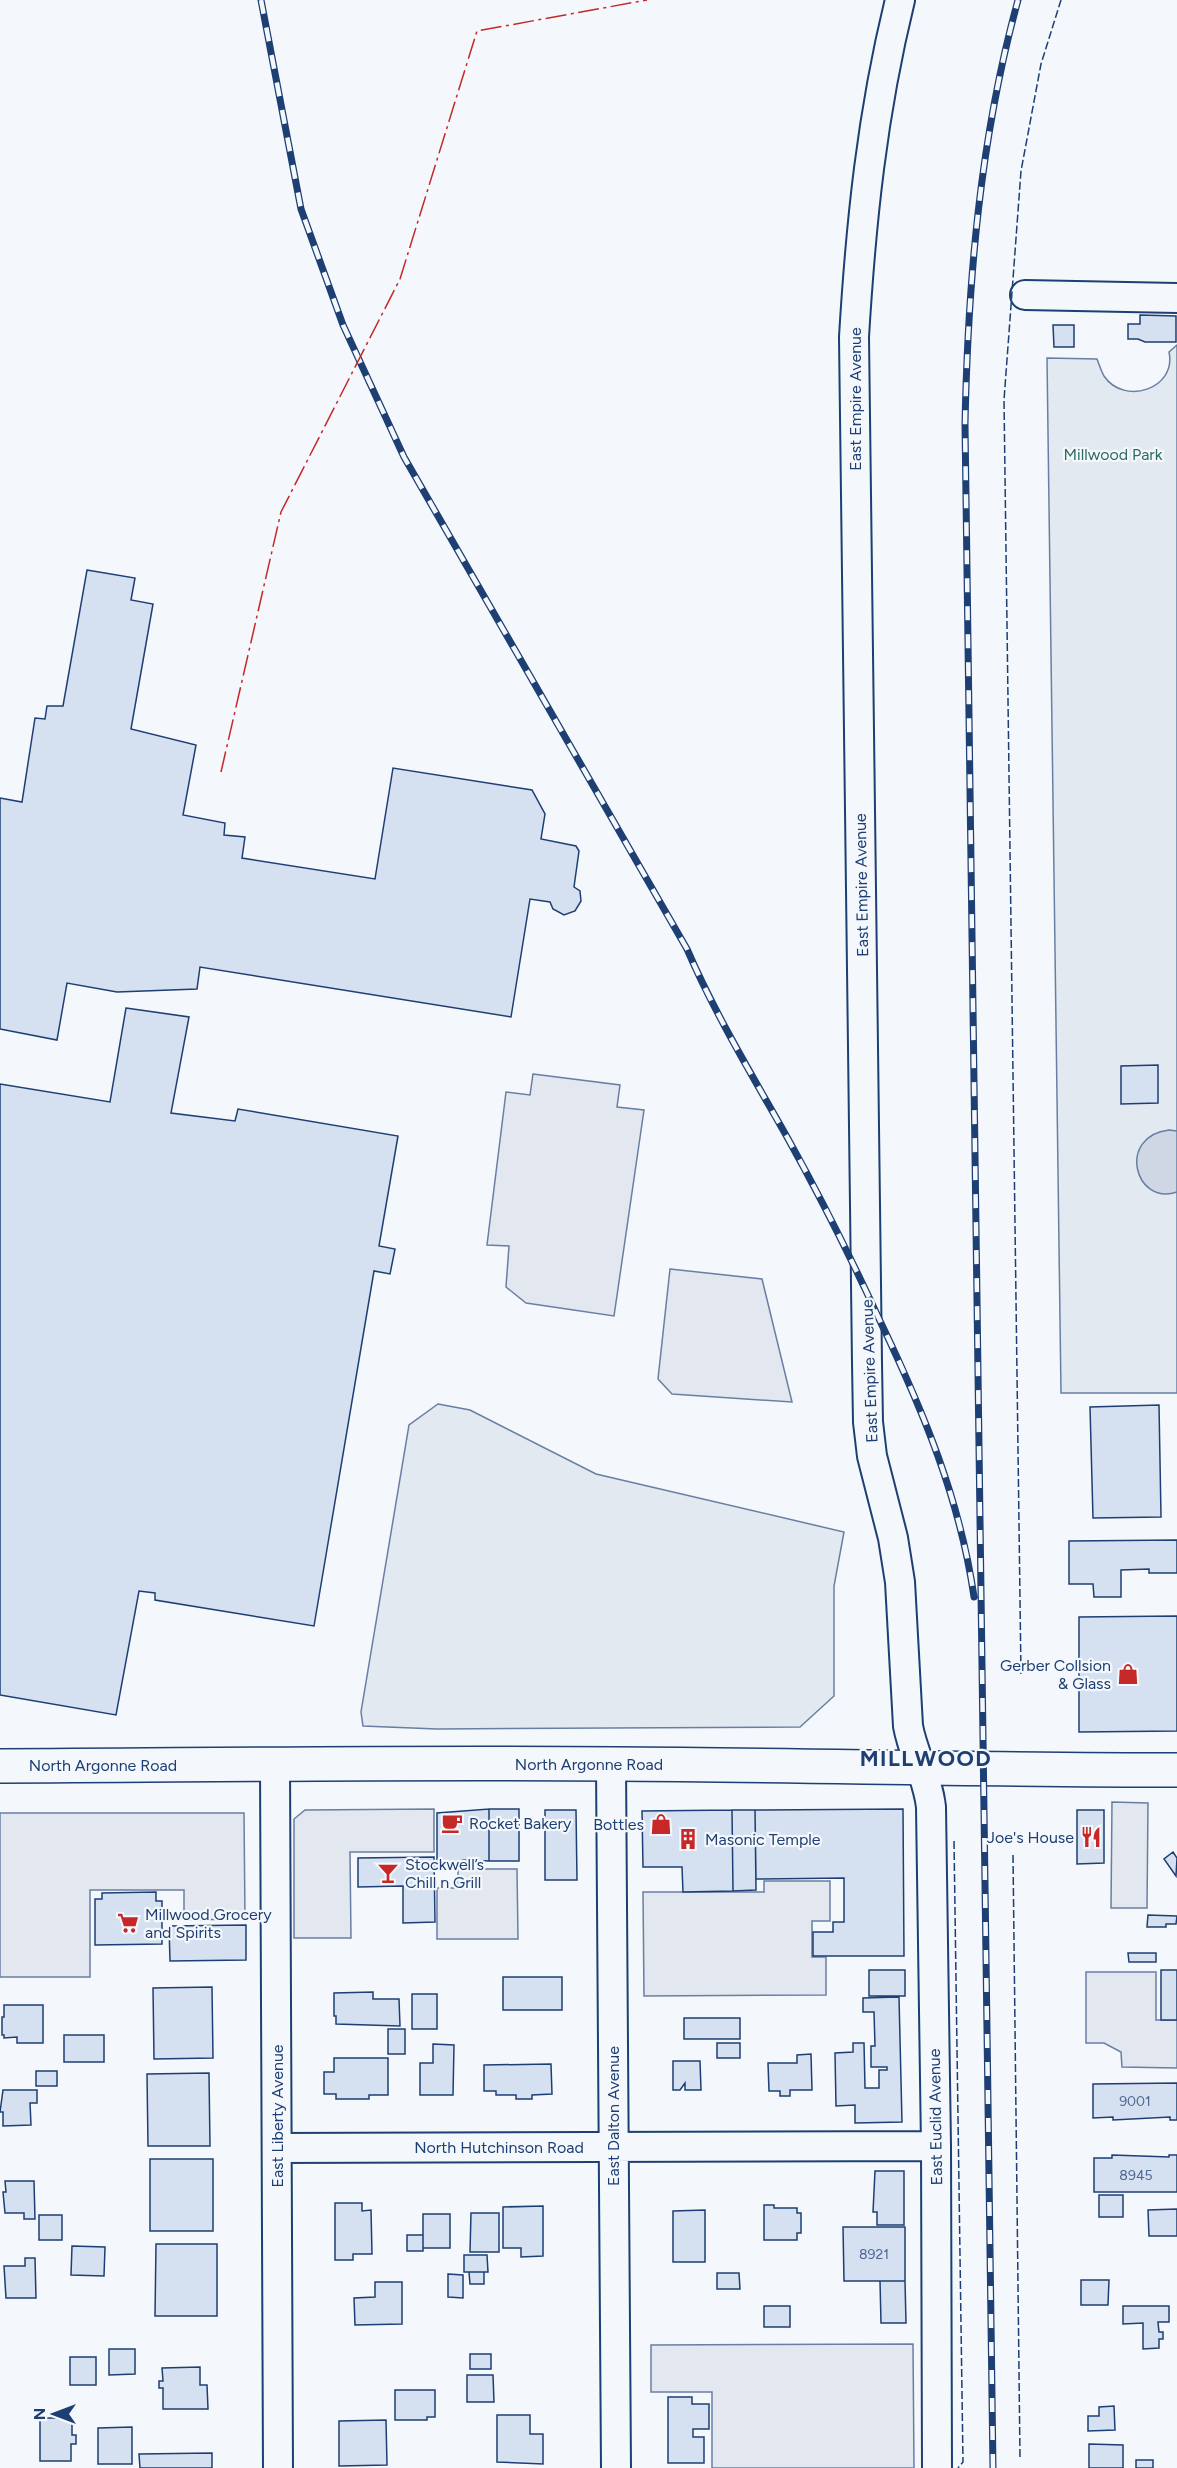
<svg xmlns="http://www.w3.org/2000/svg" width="1177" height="2468" font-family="Figtree,sans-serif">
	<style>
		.green { fill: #e3e9f0; stroke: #687fa3; stroke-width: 1.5 }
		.parking { fill: #e3e8f0; stroke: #687fa3; stroke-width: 1.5 }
		.water { fill: #cfd7e4; stroke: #687fa3; stroke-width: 1.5 }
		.building { fill: #d5e0f0; stroke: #1d3f73; stroke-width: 1.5 }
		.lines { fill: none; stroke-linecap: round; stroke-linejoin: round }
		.minor-casing { stroke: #1d3f73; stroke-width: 32 }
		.major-casing { stroke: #1d3f73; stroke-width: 36 }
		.minor { stroke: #f4f7fb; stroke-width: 28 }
		.major { stroke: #f4f7fb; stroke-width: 33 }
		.rail-casing { stroke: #1d3f73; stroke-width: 7 }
		.rail { stroke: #f4f7fb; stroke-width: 4.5; stroke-dasharray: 14; stroke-linecap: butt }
		.fence { stroke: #1d3f73; stroke-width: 1.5; stroke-dasharray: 8 3; stroke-linecap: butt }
		.power { stroke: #c62828; stroke-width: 1.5; stroke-dasharray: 21 4.5 3 4.5; stroke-linecap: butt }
		.labels { text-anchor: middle; stroke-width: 4.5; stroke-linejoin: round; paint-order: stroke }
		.number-label { font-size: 14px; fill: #4b6792 }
		.street-label { font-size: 16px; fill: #1d3f73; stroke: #f4f7fb }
		.park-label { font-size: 16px; fill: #2c6c60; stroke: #f4f7fb }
		.poi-label { font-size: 16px; fill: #1d3f73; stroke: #f4f7fb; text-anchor: start }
		.district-label { font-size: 22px; font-weight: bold; letter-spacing: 1.5px; fill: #1d3f73; stroke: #f4f7fb }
	</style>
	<rect width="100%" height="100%" fill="#f4f7fb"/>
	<path class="green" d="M1177,345V1393H1061L1047,358L1097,359C1099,364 1101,371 1104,376C1124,406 1177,389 1169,352Z
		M438,1404L470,1410L596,1474L844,1532L834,1586V1696L800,1727L437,1729L363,1726L361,1712L409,1425Z"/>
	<path class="parking" d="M533,1074L620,1085L617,1107L644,1110L614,1316L526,1303L506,1287L509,1246L487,1245L506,1092L530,1095Z
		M670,1269L762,1279L792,1402L672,1394L658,1379Z
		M1112,1802L1148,1803L1147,1908H1111Z
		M434,1809V1852H350L351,1938H294V1819L305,1810Z
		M0,1813H244L245,1919L184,1920V1890H90V1977H0Z
		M458,1869H517L518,1939H437V1888H458Z
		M764,1881H830V1921H812V1957H826V1995L644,1996L643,1892H764Z
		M1086,1972H1156V2020H1177V2068L1122,2067L1121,2052L1104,2043H1086Z
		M913,2344L914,2468H712V2392H651V2345Z"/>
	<path class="water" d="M1169,1130L1177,1131V1192C1134,1206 1117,1136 1169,1130Z"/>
	<path class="building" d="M1140,315L1176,316V342H1145L1138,339H1128V324H1140Z
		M1053,325H1074V347H1054Z
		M87,570L135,578L131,600L153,604L131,729L196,745L183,815L225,823L224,835L245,837L242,858L375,879L393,768L532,790L545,814L541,839L576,846L579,851L574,887L580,891L581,901L575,911L564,915L553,909L550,902L530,899L511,1017L200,967L197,989L117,992L67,983L57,1040L0,1029V798L22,802L35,718L45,719L47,706H63Z
		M126,1008L189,1017L171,1113L235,1121L238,1109L398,1136L379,1246L395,1249L390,1274L374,1271L314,1626L155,1600V1593L139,1591L116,1715L0,1695V1084L110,1102Z
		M1158,1065V1103L1121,1104V1066Z
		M1159,1405L1161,1517L1093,1518L1090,1407Z
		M1177,1540V1573H1149V1569L1121,1570V1597H1094L1093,1584H1069V1541Z
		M1177,1616V1731L1079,1732V1617Z
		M489,1809V1861L463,1860V1863H437V1813Z
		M489,1809H519V1861H489Z
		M903,1809L904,1956H813V1932H833V1922H844V1878L756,1879L755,1810Z
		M545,1810H576L577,1880H545Z
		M732,1810H755L756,1890L733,1891Z
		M732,1810L733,1891L683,1892L682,1867H643L642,1811Z
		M1077,1810H1104V1863L1077,1864Z
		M1173,1852L1177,1858L1176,1876L1164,1859Z
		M434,1857L435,1922L403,1923V1886L358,1887V1858Z
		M156,1892V1901H162V1944L95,1945V1899H102V1893Z
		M1148,1915L1177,1916L1176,1924H1166V1927H1147Z
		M246,1925V1960L170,1961L169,1926Z
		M1128,1953H1156V1962H1129Z
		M869,1970H905V1996H869Z
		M1161,1970H1177V2020H1161Z
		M503,1977H562V2010H503Z
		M212,1987L213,2058L154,2059L153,1988Z
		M373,1992V1999H399L400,2026L336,2024V2016H334V1993Z
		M412,1994H437V2029H412Z
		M899,1997L902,2122L855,2123V2105L836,2106L835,2053L853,2052V2043H864L865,2088H879V2070H887V2067H871V2046H875L874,2012H863V1998Z
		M4,2005H43V2043H17V2037L4,2038V2035H2V2017H4Z
		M684,2018H740V2039H684Z
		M388,2029H405V2054H388Z
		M64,2035H104V2062H64Z
		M717,2043H740V2058H717Z
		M433,2044L454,2045L453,2095H420V2063H433Z
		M811,2054L812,2090H790V2096H780V2091H769L768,2063H797V2055Z
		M334,2058H388V2095H369V2099H336V2094H324V2072H334Z
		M673,2061H700L701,2090H685V2083L680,2090H673Z
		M551,2064L552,2094L532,2095V2099H516V2095H496V2091H484V2065Z
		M36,2071H57V2086H36Z
		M209,2073L210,2146H148L147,2074Z
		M1177,2083V2120H1170V2117L1113,2120V2117L1093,2118V2084Z
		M3,2090H37V2103H30L31,2125L3,2126V2112H0Z
		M1112,2155L1169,2157V2155H1177V2192H1094V2158H1112Z
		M150,2159H213V2231H150Z
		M875,2171H904V2225H877V2212H873Z
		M5,2181H34L35,2219H24V2213H5L3,2192H6Z
		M1099,2195H1123V2217H1099Z
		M335,2203H362V2211L371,2210L372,2254H353V2260H335Z
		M764,2205H774V2208H797V2213H801V2233H797V2240H764Z
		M543,2206V2256L521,2257V2248H503V2207Z
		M1177,2209V2236H1149L1148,2210Z
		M705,2210V2262H673V2211Z
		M471,2213H499V2252H470Z
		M423,2214H450V2248H423Z
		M39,2215H62V2240H39Z
		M843,2227H905V2281H844Z
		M407,2235H423V2251H407Z
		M156,2244H217V2316H155Z
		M72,2246L105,2247L104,2276L71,2275Z
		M464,2255H487L488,2272H464Z
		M25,2258H35L36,2298H6L4,2266H25Z
		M469,2272H484V2284H470Z
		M717,2273H739L740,2289H717Z
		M448,2274L463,2275V2298L448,2297Z
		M1081,2280H1109L1108,2305H1081Z
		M880,2281H905L906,2323H881Z
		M375,2282H402V2324L355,2325L354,2298L375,2297Z
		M764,2306H790V2327H764Z
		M1123,2306H1169V2322H1158L1159,2332H1163V2339H1159V2348L1143,2349V2323L1123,2324Z
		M109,2349H135V2374L109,2375Z
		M470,2354H491V2369H470Z
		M70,2357H96V2385H70Z
		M200,2367V2385H207L208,2409H163V2388H159V2381H163L162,2368Z
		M467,2375H493L494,2402H467Z
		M395,2390H435V2417H427V2420H395Z
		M668,2397H692V2404H709V2429H693V2437H704V2463H668Z
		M1114,2406L1115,2430L1088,2431V2416H1099V2407Z
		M497,2415H530V2434H543V2464L497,2462Z
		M40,2418H72V2435H76V2444H71V2461H40Z
		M386,2420L387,2465L339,2466V2421Z
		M132,2427V2464H98V2428Z
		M1089,2444L1123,2445V2468H1089Z
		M212,2453V2468H140L139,2454Z
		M1136,2460H1153V2468H1136Z"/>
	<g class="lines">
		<defs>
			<path id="minor" d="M900,0C872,114 861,221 854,337L867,1363L868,1422L872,1456L893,1538L900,1582L908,1726C913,1754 928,1778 931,1807L936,2146L937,2468
				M1025,295L1177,298
				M611,1764L616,2468
				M275,1765L278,2468
				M278,2148L936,2146"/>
			<path id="major" d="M0,1766C205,1765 410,1762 615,1764C802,1765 990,1770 1177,1770"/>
		</defs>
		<use href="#minor" class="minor-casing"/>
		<use href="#major" class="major-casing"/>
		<use href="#minor" class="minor"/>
		<use href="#major" class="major"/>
		<defs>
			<path id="rail" d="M261,0L301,209L343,325L404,457L687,949C715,1014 752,1075 787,1137C821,1198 852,1260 881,1323C923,1411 960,1499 974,1597
				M993,2468L965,424C968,281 980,138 1018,0"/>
		</defs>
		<use href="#rail" class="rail-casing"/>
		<use href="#rail" class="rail"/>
		<path class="fence" d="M1021,1674L1004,400L1021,171L1041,64L1061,0
			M954,1841L963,2462L958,2468
			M1013,1855L1020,2458"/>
		<path class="power" d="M221,772L281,512L400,279L477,31L647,0"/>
	</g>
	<defs>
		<symbol id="shop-bare" viewBox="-9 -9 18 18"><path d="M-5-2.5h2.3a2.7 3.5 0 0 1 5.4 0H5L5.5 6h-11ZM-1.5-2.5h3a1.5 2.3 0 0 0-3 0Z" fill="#c62828" stroke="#f4f7fb" stroke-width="2.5" paint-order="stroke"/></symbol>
		<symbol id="cafe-bare" viewBox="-9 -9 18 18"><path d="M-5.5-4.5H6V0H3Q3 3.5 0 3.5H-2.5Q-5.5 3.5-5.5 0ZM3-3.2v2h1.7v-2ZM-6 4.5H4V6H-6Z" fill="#c62828" stroke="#f4f7fb" stroke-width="2.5" paint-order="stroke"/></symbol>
		<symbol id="restaurant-bare" viewBox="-9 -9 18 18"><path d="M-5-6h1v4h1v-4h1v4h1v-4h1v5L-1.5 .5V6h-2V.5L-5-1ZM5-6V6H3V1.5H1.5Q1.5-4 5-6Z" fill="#c62828" stroke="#f4f7fb" stroke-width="2.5" paint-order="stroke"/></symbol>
		<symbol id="building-bare" viewBox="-9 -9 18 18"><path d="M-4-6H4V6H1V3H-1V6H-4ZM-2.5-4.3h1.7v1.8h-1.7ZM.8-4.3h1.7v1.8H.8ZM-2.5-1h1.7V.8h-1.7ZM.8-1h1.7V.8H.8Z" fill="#c62828" stroke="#f4f7fb" stroke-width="2.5" paint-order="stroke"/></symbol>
		<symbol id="bar-bare" viewBox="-9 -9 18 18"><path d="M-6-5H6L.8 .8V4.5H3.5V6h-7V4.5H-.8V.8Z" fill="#c62828" stroke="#f4f7fb" stroke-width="2.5" paint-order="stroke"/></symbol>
		<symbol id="supermarket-bare" viewBox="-9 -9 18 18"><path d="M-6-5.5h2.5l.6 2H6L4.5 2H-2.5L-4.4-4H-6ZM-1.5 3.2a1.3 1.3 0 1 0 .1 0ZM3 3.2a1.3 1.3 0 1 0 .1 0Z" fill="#c62828" stroke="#f4f7fb" stroke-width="2.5" paint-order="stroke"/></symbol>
	</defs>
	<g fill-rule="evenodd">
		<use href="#shop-bare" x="1113" y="1659" width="30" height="30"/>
		<use href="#cafe-bare" x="437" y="1808" width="30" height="30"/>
		<use href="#shop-bare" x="646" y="1809" width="30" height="30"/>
		<use href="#restaurant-bare" x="1076" y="1822" width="30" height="30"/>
		<use href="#building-bare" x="673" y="1824" width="30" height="30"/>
		<use href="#bar-bare" x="373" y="1858" width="30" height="30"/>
		<use href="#supermarket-bare" x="113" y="1908" width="30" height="30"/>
	</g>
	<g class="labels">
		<g class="number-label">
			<text x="1135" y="2106">9001</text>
			<text x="1136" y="2180">8945</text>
			<text x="874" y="2259">8921</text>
		</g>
		<g class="street-label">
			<text transform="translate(855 399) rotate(-90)" y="6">East Empire Avenue</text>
			<text transform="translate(861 885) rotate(-91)" y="6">East Empire Avenue</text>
			<text transform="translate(869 1371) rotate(-92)" y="6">East Empire Avenue</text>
			<text x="589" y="1770">North Argonne Road</text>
			<text x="103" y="1771">North Argonne Road</text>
			<text transform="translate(277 2116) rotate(-90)" y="6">East Liberty Avenue</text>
			<text transform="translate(613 2116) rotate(-90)" y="6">East Dalton Avenue</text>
			<text transform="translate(935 2117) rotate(-91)" y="6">East Euclid Avenue</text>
			<text x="499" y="2153">North Hutchinson Road</text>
		</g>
		<g class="park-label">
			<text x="1113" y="460">Millwood Park</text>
		</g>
		<g class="poi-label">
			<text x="1111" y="1671" text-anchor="end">Gerber Collsion<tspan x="1111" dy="18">&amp; Glass</tspan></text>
			<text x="469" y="1829">Rocket Bakery</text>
			<text x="644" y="1830" text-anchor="end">Bottles</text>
			<text x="1074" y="1843" text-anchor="end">Joe's House</text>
			<text x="705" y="1845">Masonic Temple</text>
			<text x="405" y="1870">Stockwell’s<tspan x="405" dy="18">Chill n Grill</tspan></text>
			<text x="145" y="1920">Millwood Grocery<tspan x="145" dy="18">and Spirits</tspan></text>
		</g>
		<g class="district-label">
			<text x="926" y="1766">MILLWOOD</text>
		</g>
	</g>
	<g transform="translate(54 2414) rotate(270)" stroke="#f4f7fb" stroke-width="4.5" paint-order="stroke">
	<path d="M0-4.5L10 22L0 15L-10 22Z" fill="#1d3f73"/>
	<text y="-9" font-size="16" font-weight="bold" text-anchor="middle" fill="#1d3f73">N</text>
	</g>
</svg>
